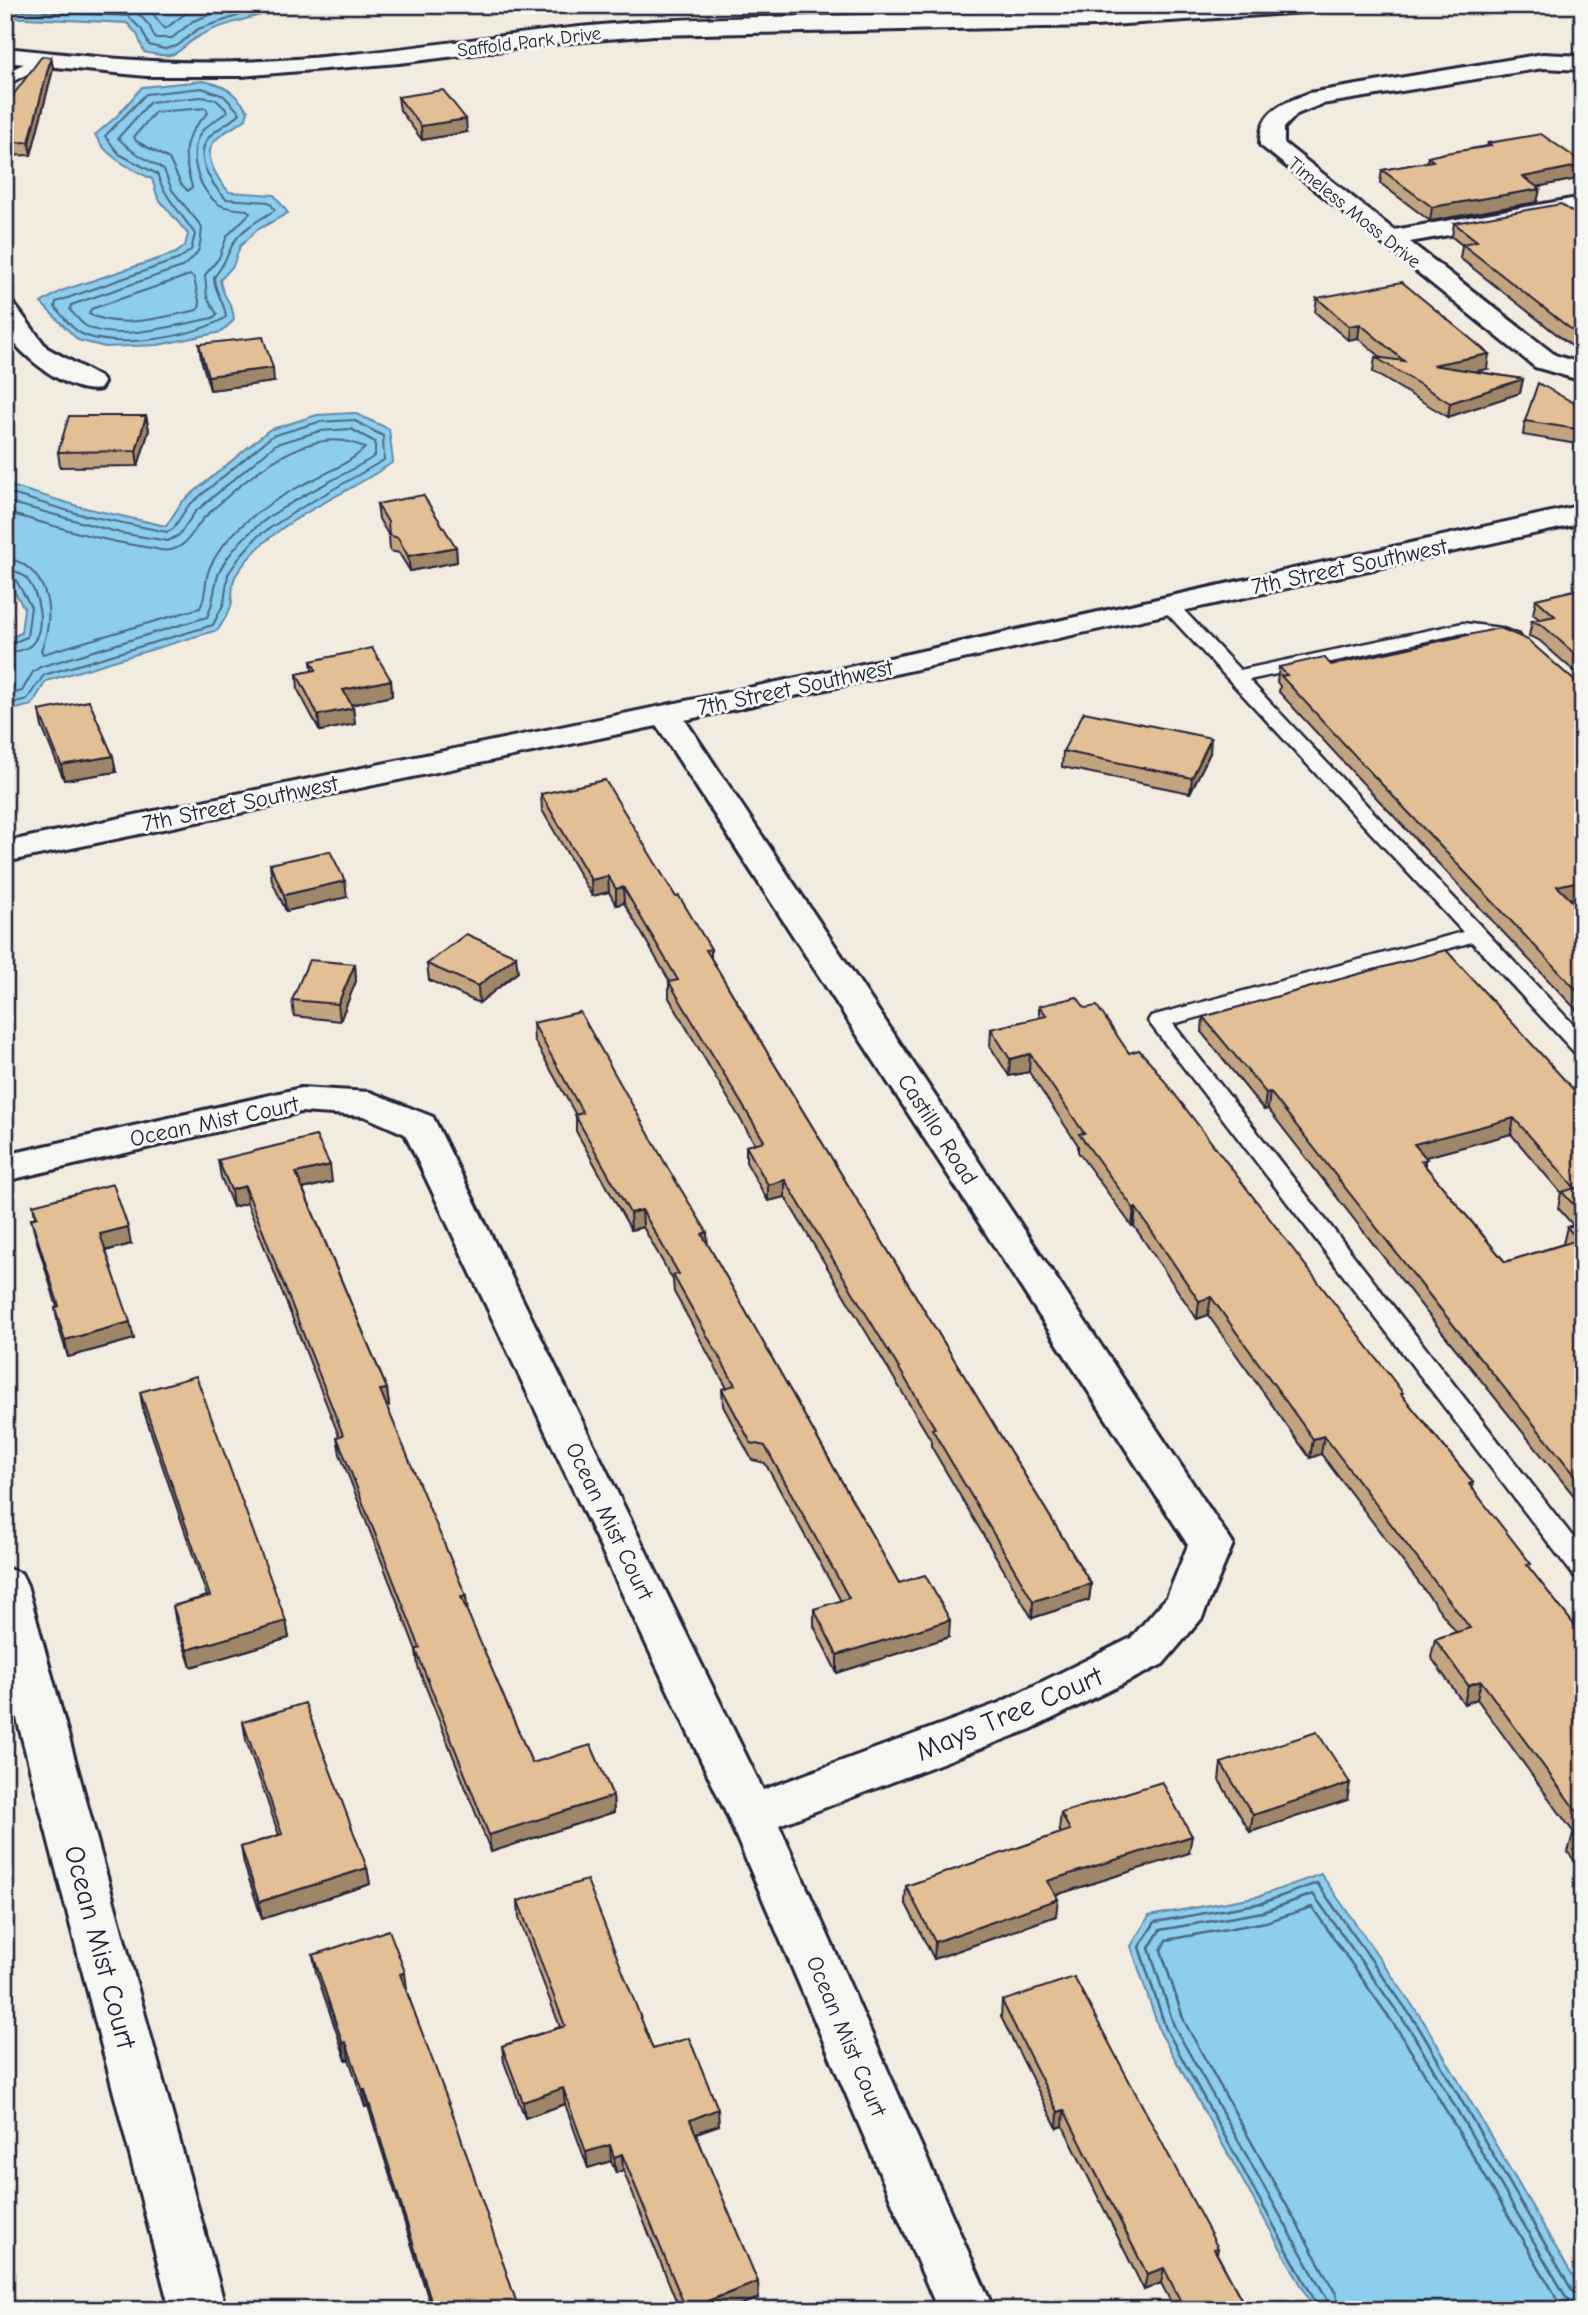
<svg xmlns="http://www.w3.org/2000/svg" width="1588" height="2315" font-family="'Comic Neue',sans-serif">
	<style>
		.water { fill: #8dceee; stroke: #6289a6; stroke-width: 2 }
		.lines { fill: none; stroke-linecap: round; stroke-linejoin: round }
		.shore-far1 { stroke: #4d6783; stroke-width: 2 }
		.shore { stroke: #4d6783; stroke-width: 2.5 }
		.lane-casing { stroke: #22223b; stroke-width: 5 }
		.street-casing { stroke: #22223b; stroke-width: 6 }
		.lane { fill: #f6f6f2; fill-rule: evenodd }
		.street { fill: #f6f6f2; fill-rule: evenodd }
		.wall { fill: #c3a480; stroke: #22223b; stroke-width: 2; fill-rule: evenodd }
		.shaded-wall { fill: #9f8668; stroke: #22223b; stroke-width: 2 }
		.building { fill: #e3bf95; stroke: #22223b; stroke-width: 2 }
		.labels { text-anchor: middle; stroke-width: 6; stroke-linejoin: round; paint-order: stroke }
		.far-street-label { font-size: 19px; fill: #22223b; stroke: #f6f6f2 }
		.street-label { font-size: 23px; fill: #22223b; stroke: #f6f6f2 }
		.near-street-label { font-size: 28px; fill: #22223b; stroke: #f6f6f2 }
	</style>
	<rect width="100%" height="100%" fill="#f2ebdf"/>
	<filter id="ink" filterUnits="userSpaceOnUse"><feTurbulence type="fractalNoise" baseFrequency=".0143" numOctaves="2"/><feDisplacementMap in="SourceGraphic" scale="14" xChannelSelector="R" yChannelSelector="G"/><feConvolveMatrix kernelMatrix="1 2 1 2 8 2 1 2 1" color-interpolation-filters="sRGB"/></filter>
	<g filter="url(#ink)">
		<path class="water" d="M5,5H333C301,8 272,11 242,20C229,24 213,28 201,35C172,51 183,61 144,52L137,34L127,23L5,17Z
			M202,81C225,84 235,93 248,111L246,119C237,126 220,133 214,142C202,157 219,181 229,192L274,195L288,213L257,230L240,246L233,266L220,280C222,298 233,301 234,320L221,332L158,345L105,347L78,340L41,303L61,291L176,253L185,246L188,234L158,198L152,179C130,168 107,158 95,135L117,116L142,87Z
			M354,413L389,429L393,462C340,500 273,518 236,575C230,584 234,596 231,606C228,615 222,623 218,630L46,681L32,705L5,712V640L21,633L24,608L10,584L5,583V484L81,507L166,526L182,502L269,430L317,415Z
			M1321,1874L1424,2022L1583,2294V2310H1315L1160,2032L1131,1946L1149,1916L1260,1896Z"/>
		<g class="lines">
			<path class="shore-far1" d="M91,5L133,8L149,25L155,38H172L193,21L236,5
				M146,5L165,29L186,13L206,5
				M5,10L128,16L142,30L149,45L164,49L177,46L198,29L271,5
				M202,88L224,96L240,113C232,122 221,126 212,134C191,153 210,183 226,199L269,202L275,210C261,219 243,228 234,242C227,255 224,266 214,277C214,292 225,302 226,317C196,337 116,350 82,334C71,329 63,316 55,307L56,302L179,259L191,250L195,234C181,213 165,198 157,174L119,154L105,136L146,94Z
				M201,97L215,99L228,111C220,118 209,123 202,131C186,151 198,192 220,205C227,209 239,209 247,210L250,213L227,236L219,258L205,275L207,297L217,314L213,318C182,324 114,343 86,326C80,322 75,315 70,310L71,305L182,267C201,253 200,250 202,227L172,190L164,170L131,150L118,138L150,102Z
				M206,108L208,113C181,138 182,153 192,187L188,191L181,184L169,159L136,141L134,137L155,112Z
				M190,275L194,278L200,306L197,310C164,317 121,330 89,314L91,309Z
				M5,492L79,514L167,532L173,529L188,506L272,436L319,422L353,420L383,436L384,460L299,509L258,536L242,554L228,574L224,603L213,625L44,675L27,699L5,705
				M5,501L120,533L168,541L179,535L195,512L276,444L320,431L351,429L375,442V456C322,490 252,511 220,570C213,585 215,602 207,617L40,667L33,672L22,691L5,696
				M5,512C51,525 98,540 145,547C153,548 164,552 171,550C189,546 193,529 205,517C242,482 311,418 365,448C344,468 316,477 291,491C261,508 225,534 210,567C204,580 207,595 200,608L43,654L41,650C57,613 48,567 5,557
				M5,568C13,570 19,572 25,577C39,591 47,629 31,645C25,651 13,652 5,654
				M5,577L16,580L31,607L27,637L5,646"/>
			<path class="shore" d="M1320,2310L1166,2029L1139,1947L1155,1922L1262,1903L1317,1883L1418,2026L1573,2292L1583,2296
				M1329,2310L1327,2299L1174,2026L1149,1948L1160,1930L1263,1912L1313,1894L1411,2031L1566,2297L1574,2304L1583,2305
				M1340,2310L1336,2294L1184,2021L1161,1950L1166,1940L1266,1922L1312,1907L1402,2036L1564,2310"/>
			<defs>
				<path id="lane" d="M44,55L49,56V62L5,86V74L8,71Z
					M1169,600L1175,601L1240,670L1463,623L1501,628L1519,635L1522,639L1513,644L1492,637L1463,633L1249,680L1583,1035V1055L1575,1053L1472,942L1173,1024L1583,1550V1579L1574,1576L1148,1021L1151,1016L1463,932L1163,609L1160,605L1163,601Z"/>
				<path id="street" d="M1203,5H1316L1313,10L1305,12L1095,26L654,35L560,43L399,63L241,76H146L5,62V48C84,56 161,65 240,62C379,58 516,29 654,21C837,12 1020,17 1203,5Z
					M1543,54L1583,56V70L1543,68L1322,104L1297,114L1284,128V143L1394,230L1583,197V211L1410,242L1555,355L1583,364V381L1535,367L1260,145C1260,110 1280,105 1309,93Z
					M5,302L14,304L47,348L100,377L104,383L100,389C72,396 17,355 6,330C3,323 5,310 5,302Z
					M1583,505V523L685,720L1233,1544L1202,1618L1163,1664L1031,1729L779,1825L994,2310H938L727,1815L405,1134L364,1116L301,1112L5,1181V1155L301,1088L370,1092L433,1117L763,1790L999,1703L1131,1638L1167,1597L1188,1545L657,726L5,862V842L840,669Z
					M5,1568L21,1573L27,1585L226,2310H170L5,1672Z"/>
			</defs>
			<use href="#lane" class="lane-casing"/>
			<use href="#street" class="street-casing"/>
			<use href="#lane" class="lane"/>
			<use href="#street" class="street"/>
		</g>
		<path class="wall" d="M51,57L53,69L31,155L5,156V106Z
			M398,97L467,132L422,140L400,110Z
			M1488,143L1583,163L1582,178L1537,187L1540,189L1537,202L1430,221L1380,183L1382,170L1427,162L1428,157L1487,146Z
			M1583,220V351H1578L1460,258L1462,245L1452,237L1454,223Z
			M1317,298L1487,369L1473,371L1523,379L1520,393L1448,417L1373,372L1375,357L1382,358L1358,338L1348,340L1315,312Z
			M199,344L274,382L210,390L201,359Z
			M1583,408V445L1523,435L1525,421Z
			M146,416L149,430L138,466L60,467L58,452Z
			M377,504L456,547L457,562L410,571L399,553L390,551L389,536L379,519Z
			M1583,588V679L1539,640L1529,636L1532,621L1539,619L1533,614L1536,599Z
			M311,661L391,680L392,696L351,705L353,708L355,724L320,731L298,690L297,674L312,671Z
			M1331,665L1583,684V895L1570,898L1583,912V1017L1371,792L1279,692L1280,686L1277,682L1279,667Z
			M39,711L116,772L64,780L42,727Z
			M1063,751L1210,753L1190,793L1062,767Z
			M541,794L676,897L711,949V958L773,1062L1091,1584L1089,1600L1032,1618L931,1446V1440L785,1197L768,1201L746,1162V1146L755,1144L669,998V982H670L624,903L616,905L609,892L592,896L542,810Z
			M270,864L347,897L286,911L272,881Z
			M355,964L356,981L340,1021L294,1016L292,1000Z
			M427,964L518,972L479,1003L429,980Z
			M1039,1006L1085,1008L1129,1053L1403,1397L1473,1482L1472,1487L1530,1569L1583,1636V1872L1568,1852L1573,1834L1574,1833L1477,1699L1464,1704L1431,1657L1435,1639L1456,1632L1321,1454L1310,1458L1208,1315L1197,1319L1134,1226H1132L1078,1152V1145L1029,1072L1009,1076L990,1046L991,1029L1039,1018Z
			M1203,1017L1583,1100V1507L1435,1323L1268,1109L1264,1110L1202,1033ZM1511,1134L1561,1193L1558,1208L1573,1225L1567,1227L1563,1244L1505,1262L1425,1166V1157Z
			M533,1023L707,1243L899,1583L949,1637L837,1673L814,1626V1609L841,1601L765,1463L752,1460L723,1406L722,1389L727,1388L674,1292L673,1280L643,1227L631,1230L576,1131V1115L534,1040Z
			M218,1160L332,1182L303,1189L387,1389L389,1406H386L467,1613L532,1763L613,1796L614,1812L491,1852L418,1667L416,1650L340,1454L337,1437L339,1436L247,1203L233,1207L221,1177Z
			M33,1205L131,1244L106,1251L134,1339L68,1357L58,1325L55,1308L57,1307L35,1235L31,1219L35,1217Z
			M140,1392L286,1621L289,1638L191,1667L176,1623L173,1606L207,1596L143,1409Z
			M243,1722L367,1868L370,1884L262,1919L244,1864L241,1847L279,1835L246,1740Z
			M1221,1763L1347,1800L1250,1832L1219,1780Z
			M1061,1813L1189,1853L1055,1895L1056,1916L934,1959L905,1902L906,1886L1061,1833L1059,1830Z
			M518,1901L653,2049L719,2125L696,2133L759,2298L726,2310H680L623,2170L616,2173L611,2161L588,2168L565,2104L525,2118L504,2062L502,2046L560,2027L519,1918Z
			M313,1955L407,1989H406L519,2310H432L368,2106L365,2107L349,2059L346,2060L316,1972Z
			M1002,2001L1218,2248L1217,2254L1247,2310H1175L1161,2283L1144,2290L1063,2126L1057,2128L1001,2017Z"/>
		<path class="shaded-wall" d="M51,57L53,69L31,155L29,142Z
			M466,119L467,132L422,140L421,126Z
			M1583,165L1582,178L1521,190L1523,177Z
			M1540,189L1537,202L1430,221L1432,207Z
			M1360,324L1358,338L1348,340L1349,326Z
			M1581,337H1583V351H1578Z
			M1489,354L1487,369L1430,380L1432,365Z
			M273,368L274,382L210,390L208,376Z
			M1523,379L1520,393L1448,417L1450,403Z
			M146,416L149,430L138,466L136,451Z
			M456,547L457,562L410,571L408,556Z
			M391,680L392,696L344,706L343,690Z
			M353,708L355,724L320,731L318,715Z
			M1211,738L1210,753L1190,793L1192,778Z
			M113,756L116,772L64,780L61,765Z
			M608,876L609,892L592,896L591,880Z
			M1583,880V895L1554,903L1557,886Z
			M345,881L347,897L286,911L284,895Z
			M623,887L624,903L616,905V889Z
			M516,956L518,972L479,1003L478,986Z
			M355,964L356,981L340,1021L338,1004Z
			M1030,1054L1029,1072L1009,1076L1010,1059Z
			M1270,1092L1268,1109L1264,1110L1266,1093Z
			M1514,1118L1511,1134L1411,1161L1414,1144Z
			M330,1165L332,1182L298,1190L296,1173Z
			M785,1180V1197L768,1201V1185Z
			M245,1186L247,1203L233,1207L231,1190Z
			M1136,1208L1134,1226H1132L1134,1209Z
			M642,1210L643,1227L631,1230L630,1213Z
			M128,1227L131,1244L104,1251L100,1234Z
			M707,1232L708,1249L702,1234Z
			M1211,1297L1208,1315L1197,1319L1199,1301Z
			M130,1322L134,1339L68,1357L65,1340Z
			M387,1389L389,1406L382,1407L380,1390Z
			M1324,1436L1321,1454L1310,1458L1313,1439Z
			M1091,1584L1089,1600L1032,1618L1033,1601Z
			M466,1596L468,1613L461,1597Z
			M950,1620L949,1637L837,1673V1655Z
			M286,1621L289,1638L191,1667L187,1650Z
			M1481,1681L1477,1699L1464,1704L1468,1685Z
			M1350,1783L1347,1800L1250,1832L1253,1815Z
			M613,1796L614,1812L491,1852L489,1835Z
			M1192,1836L1189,1853L1046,1898L1047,1881Z
			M367,1868L370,1884L262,1919L259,1902Z
			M1058,1899L1056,1916L934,1959L935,1942Z
			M405,1972L407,1989L403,1990L400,1974Z
			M346,2042L349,2059L346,2060L343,2044Z
			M563,2088L565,2104L525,2118L523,2102Z
			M365,2090L368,2106L365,2107L363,2091Z
			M718,2109L719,2125L690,2135V2120Z
			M1064,2110L1063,2126L1057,2128L1058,2112Z
			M610,2145L611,2161L588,2168L586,2152Z
			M622,2154L623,2170L616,2173L614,2157Z
			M1164,2268L1161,2283L1144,2290L1147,2274Z
			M758,2282L759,2298L726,2310H686Z"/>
		<path class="building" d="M42,56L51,57L29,142L5,143V106Z
			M443,90L466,119L421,126L398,97Z
			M1541,134L1583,163V165L1523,177L1540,189L1432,207L1382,170L1433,161L1428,157L1445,153L1491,146L1488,143Z
			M1561,204L1583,220V337H1581L1462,244L1477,241L1454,223Z
			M1402,282L1489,354L1432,365L1523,379L1450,403L1375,357L1404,361L1360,324L1349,326L1317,298Z
			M263,337L273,368L208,376L199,344Z
			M1538,383L1583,408V430L1525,421Z
			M69,416H146L136,451L58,452Z
			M423,495L456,547L408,556L398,538L389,535L388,522L377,504Z
			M1583,588V661L1542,625L1532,621L1555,616L1536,599Z
			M1500,628L1528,640L1577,683L1583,684V880L1557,886L1583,912V997L1374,776L1281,676L1287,675L1279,667L1324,657L1331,665Z
			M372,648L391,680L343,690L353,708L318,715L297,674L316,670L311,661Z
			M89,701L113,756L61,765L39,711Z
			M1084,712L1211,738L1192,778L1063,751Z
			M605,780L676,897L679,896L711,949L706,950L773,1062L1091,1584L1033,1601L932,1429L935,1428L785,1180L768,1185L746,1146L764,1141L669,982L678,980L623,887L616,889L608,876L591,880L541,794Z
			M330,851L345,881L284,895L270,864Z
			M466,934L516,956L478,986L427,964Z
			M1446,950L1583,1100V1215L1562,1192L1575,1188L1514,1118L1414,1144L1427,1159L1421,1161L1505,1262L1578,1240L1567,1227L1583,1223V1485L1438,1306L1270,1092L1266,1093L1203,1017Z
			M309,960L355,964L338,1004L292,1000Z
			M1077,997L1085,1008L1097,1006L1129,1053L1139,1050L1150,1062L1403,1393L1401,1394L1473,1482L1469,1484L1531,1564L1527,1565L1583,1636V1820L1481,1681L1468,1685L1435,1639L1470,1628L1324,1436L1313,1439L1211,1297L1199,1301L1136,1208L1134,1209L1079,1134L1084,1133L1030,1054L1010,1059L991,1029L1047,1016L1039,1006Z
			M580,1012L669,1170L707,1232L702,1234L899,1583L925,1575L950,1620L837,1655L814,1609L849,1598L765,1446L751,1443L722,1389L735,1385L673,1275L679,1274L642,1210L630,1213L575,1115L583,1113L533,1023Z
			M316,1136L330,1165L296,1173L387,1389L380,1390L466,1596L461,1597L532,1763L591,1745L613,1796L489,1835L416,1650L420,1648L337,1437L343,1435L245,1186L231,1190L218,1160Z
			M113,1184L128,1227L100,1234L130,1322L65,1340L55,1308L59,1306L31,1219L37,1217L33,1205Z
			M196,1376L286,1621L187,1650L173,1606L210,1596L140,1392Z
			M305,1703L367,1868L259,1902L241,1847L282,1834L243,1722Z
			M1317,1732L1350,1783L1253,1815L1221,1763Z
			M1162,1782L1192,1836L1047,1881L1058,1899L935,1942L906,1886L1070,1830L1061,1813Z
			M1583,1830V1847L1573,1834Z
			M587,1880L653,2049L689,2038L718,2109L690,2120L758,2282L686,2309L622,2154L614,2157L610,2145L586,2152L563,2088L523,2102L502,2046L565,2026L518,1901Z
			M389,1930L405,1972L400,1974L455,2120L519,2310H434L365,2090L363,2091L346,2042L343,2044L313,1955Z
			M1074,1977L1218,2248L1214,2249L1247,2310H1185L1164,2268L1147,2274L1064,2110L1058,2112L1002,2001Z"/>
	</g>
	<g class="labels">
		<g class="far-street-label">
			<text transform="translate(529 41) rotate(-7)" y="7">Saffold Park Drive</text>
			<text transform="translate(1355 212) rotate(39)" y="7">Timeless Moss Drive</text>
		</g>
		<g class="street-label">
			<text transform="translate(1349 566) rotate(-12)" y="8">7th Street Southwest</text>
			<text transform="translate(795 687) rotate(-12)" y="8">7th Street Southwest</text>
			<text transform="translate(240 803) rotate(-12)" y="8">7th Street Southwest</text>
			<text transform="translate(214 1121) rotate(-12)" y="8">Ocean Mist Court</text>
			<text transform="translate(938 1129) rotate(57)" y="8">Castillo Road</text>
			<text transform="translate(610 1521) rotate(64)" y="8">Ocean Mist Court</text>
			<text transform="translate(847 2036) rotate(67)" y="8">Ocean Mist Court</text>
		</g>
		<g class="near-street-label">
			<text transform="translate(1009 1713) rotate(-23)" y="10">Mays Tree Court</text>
			<text transform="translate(101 1947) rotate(75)" y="10">Ocean Mist Court</text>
		</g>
	</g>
	<rect width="1588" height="2315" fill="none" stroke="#f6f6f2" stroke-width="28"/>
	<rect x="14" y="14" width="1560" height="2287" fill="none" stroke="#22223b" stroke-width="2.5" filter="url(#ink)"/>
</svg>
